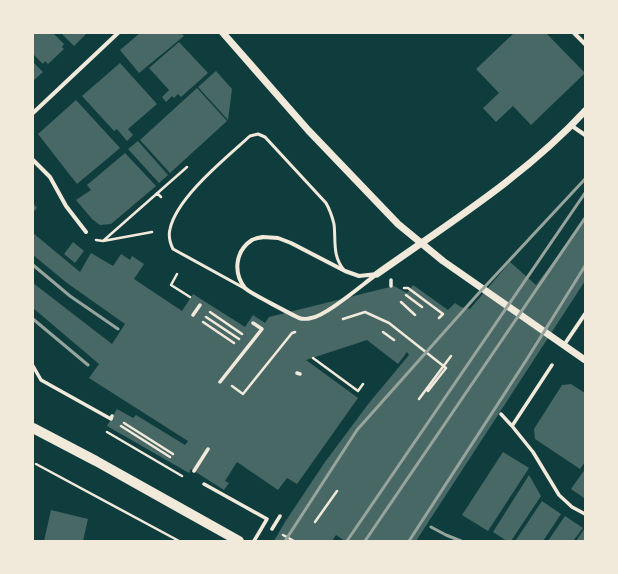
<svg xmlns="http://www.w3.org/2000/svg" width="618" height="574" font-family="Jost,sans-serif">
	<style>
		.building { fill: #486865 }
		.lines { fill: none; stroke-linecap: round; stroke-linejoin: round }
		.path { stroke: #f1e9da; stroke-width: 2.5 }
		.service { stroke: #f1e9da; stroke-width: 3 }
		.pedestrian { stroke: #f1e9da; stroke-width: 3.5 }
		.minor { stroke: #f1e9da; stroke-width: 4 }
		.tertiary { stroke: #f1e9da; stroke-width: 7 }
		.primary { stroke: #f1e9da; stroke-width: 10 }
		.rail { stroke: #97a49c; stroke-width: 3 }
	</style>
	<rect width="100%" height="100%" fill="#0f3d3e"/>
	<path class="building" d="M33,33H53L64,44L62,47L64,49L48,64L45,61L43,64L33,54Z
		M61,33H87L74,46Z
		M140,33H181L184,36L139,73L120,50Z
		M514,33H546L585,73L531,125L513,106L496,122L483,108L499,93L476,69Z
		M179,42L208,73L181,97L178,94L174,98L172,96L166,102L162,97L169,90L149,68Z
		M33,62L43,72L33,81Z
		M120,63L157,104L128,129L133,135L127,141L117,129L114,131L82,96Z
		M216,71L232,89L228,120L198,87Z
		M197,88L227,121L170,173L140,140Z
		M76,100L120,148L77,184L38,134Z
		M138,141L168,175L159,183L128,149Z
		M125,153L156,186L111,224L100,225L92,219L76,200L91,190L87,185Z
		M33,203L37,208L33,212Z
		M585,219V281L416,541H345L336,535L332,541H274L285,522L325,462L369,403L409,355L407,352L398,364L367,340L306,360L358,398L297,484L287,478L278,490L237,462L225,481L229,483L224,490L191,469L189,473L107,426L117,409L133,418L136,415L185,445L188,441L89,378L99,364L33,308V283L112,344L125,324L67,283L33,255V233L80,272L91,253L113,266L121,254L130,260L132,256L144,264L134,279L182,311L193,294L245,327L253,315L265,323L269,317L394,286L407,293L413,285L448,310L455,303L461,307L470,309L510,262L536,285Z
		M73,242L84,251L75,263L64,254Z
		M571,384L585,393V462L580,469L535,439L534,429L562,385Z
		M503,452L529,468L488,531L462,515Z
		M585,469V497L584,498L571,489Z
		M529,475L541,496L511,541H507L493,532Z
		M542,501L561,514L543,541H518L516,540Z
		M51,510L88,519L83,541H44Z
		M565,516L583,528L573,541H548Z
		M585,528V541H576Z"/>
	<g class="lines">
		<path class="path" d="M157,193L161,197
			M96,240L103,241L152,232
			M103,241L187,167
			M177,274L171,285L190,297
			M404,288H408L443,314L439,318
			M406,295L422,307
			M401,302L415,315
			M210,312L242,334
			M206,317L239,339
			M343,319L365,312L389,323L446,368L428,391
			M203,322L234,343
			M383,332L394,340
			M313,358L358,391L363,384
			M232,386L243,394L292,333L295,332
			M419,399L451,356
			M124,423L173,454
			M121,426L170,457
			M107,432L182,476
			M36,464L179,541
			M315,522L337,491
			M283,535L294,541"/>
		<path class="service" d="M244,288L173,249C170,243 168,237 170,229C177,197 226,158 250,136L258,134L265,137L326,203C330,210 332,216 334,224C336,240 332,256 344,270"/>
		<path class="pedestrian" d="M391,280V286
			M193,315L200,305
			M33,366L41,380L111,419L112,416
			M297,373L300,374
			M220,382L262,329L253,323
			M501,414L512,426L533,452L559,495L572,507L585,514
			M512,426L552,365
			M194,471L208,449
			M204,484L267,519L254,541
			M272,529L280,516"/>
		<path class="minor" d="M574,33L585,44
			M33,113L118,33
			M572,126L585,135
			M33,160L50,177L66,206L86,232
			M263,237L278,238L291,243L345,271L359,276L377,274C363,284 326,316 311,318C308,319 302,319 299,318C293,315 248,292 245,288C233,273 235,251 252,240C255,238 260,238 263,237Z
			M564,345L585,314"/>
		<path class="tertiary" d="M223,33L308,130L398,224L443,261L585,360
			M377,274C449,223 525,176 585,111"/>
		<path class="primary" d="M33,428L96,461L239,541"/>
		<path class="rail" d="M33,265L70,296L118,329
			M33,319L88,365
			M431,527L446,535L461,541
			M285,541L357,430L478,294L585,179
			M347,541L585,193
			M365,541L585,218
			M409,541L527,359L585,266"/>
	</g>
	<rect width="618" height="574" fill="none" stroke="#f1e9da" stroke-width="68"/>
</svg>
